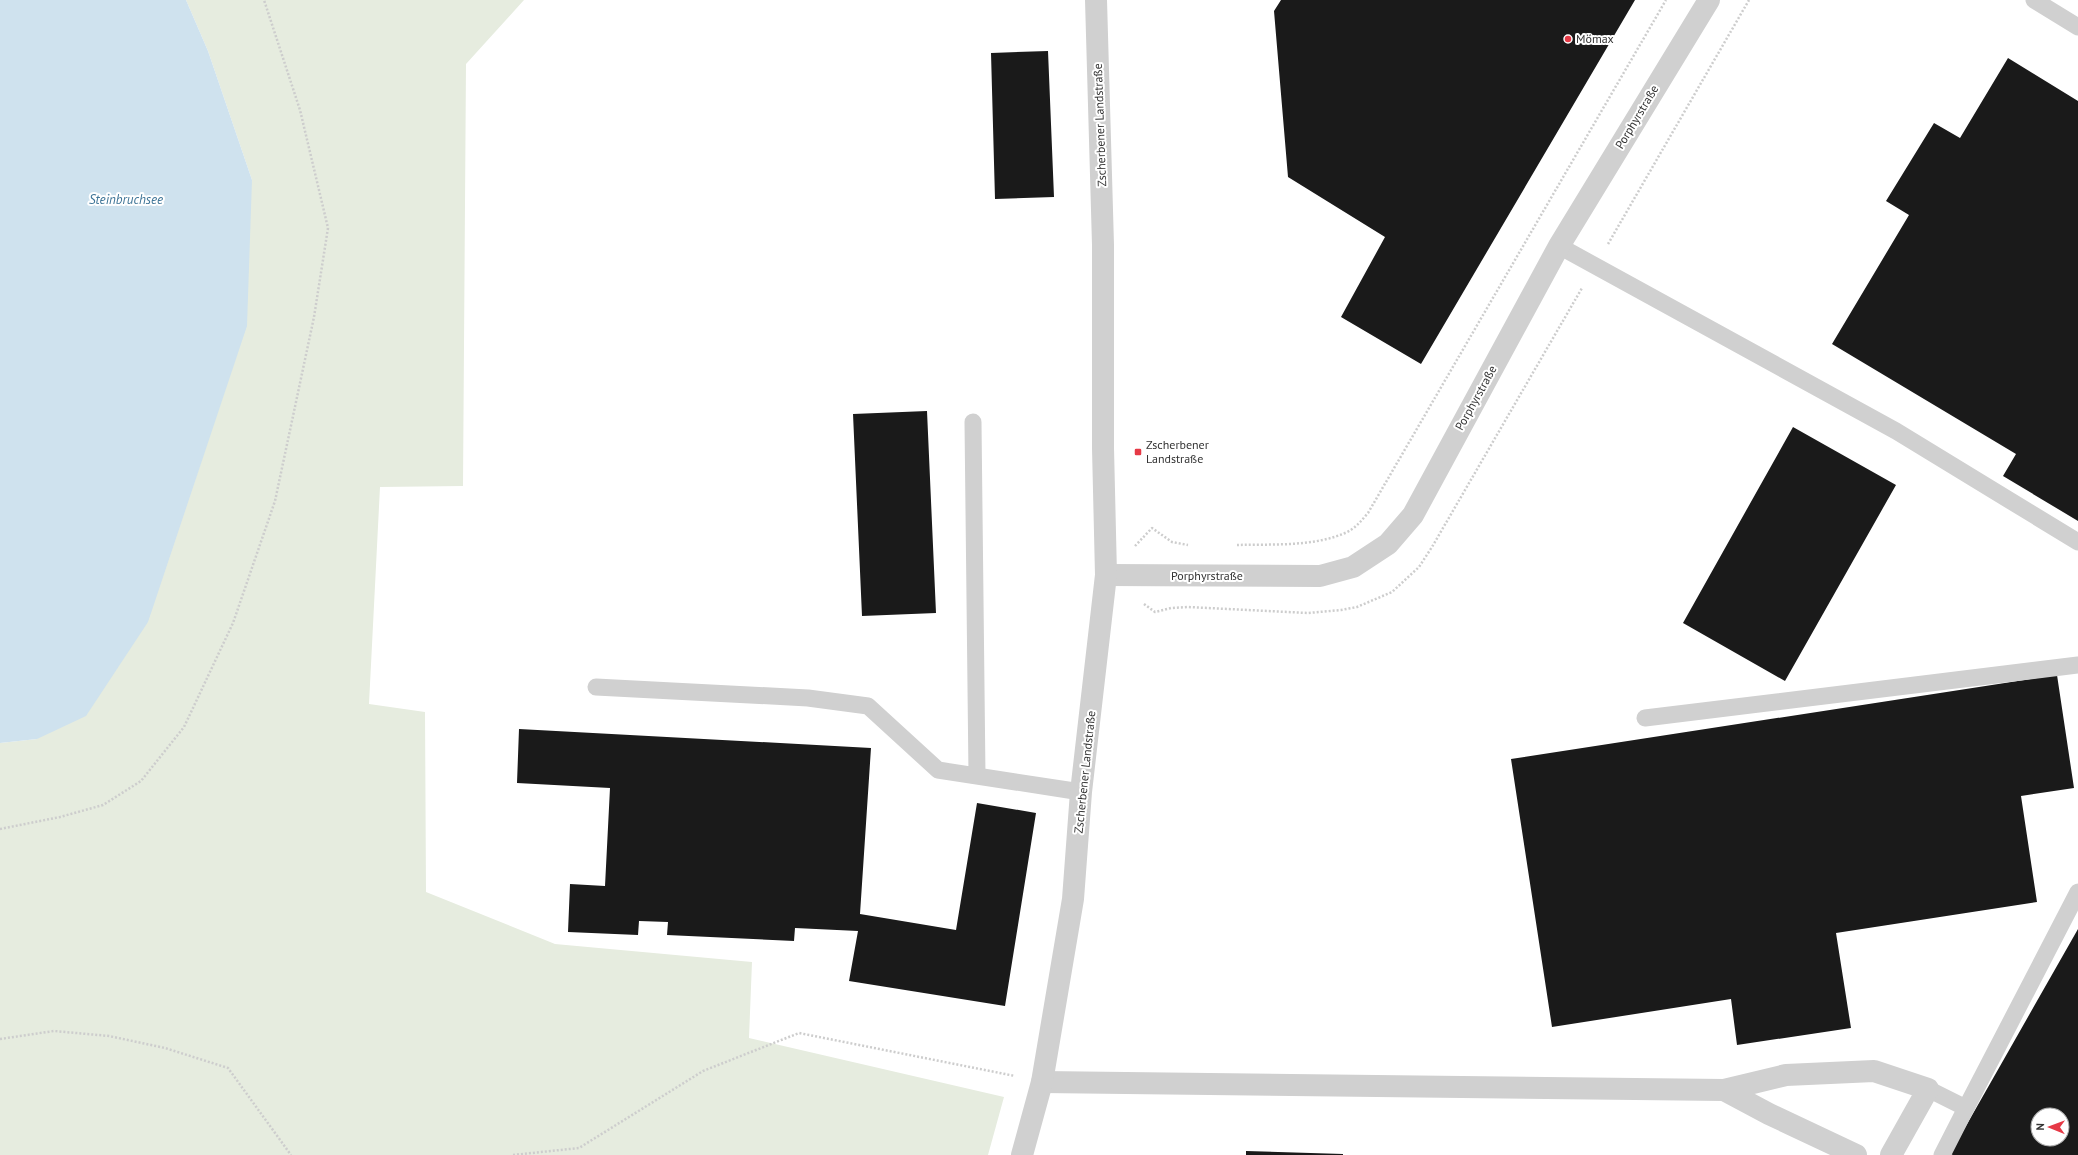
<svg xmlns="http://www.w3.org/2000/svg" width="2078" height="1155" font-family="'PT Sans',sans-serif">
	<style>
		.green { fill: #e6ecdf }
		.water { fill: #cfe2ee }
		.building { fill: #1a1a1a; fill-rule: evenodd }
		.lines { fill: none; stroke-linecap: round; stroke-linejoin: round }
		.path { stroke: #cdcdcd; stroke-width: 2.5; stroke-dasharray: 2 2; stroke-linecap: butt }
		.service { stroke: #d0d0d0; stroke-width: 17 }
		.minor { stroke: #d0d0d0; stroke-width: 22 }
		.tertiary { stroke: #d0d0d0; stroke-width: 22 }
		.poi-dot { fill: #e63946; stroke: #fff; stroke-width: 1.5 }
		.labels { text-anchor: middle; stroke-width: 4; stroke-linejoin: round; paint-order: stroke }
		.poi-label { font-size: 12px; fill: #333; stroke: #fff; text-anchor: start }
		.street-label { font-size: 12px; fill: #333; stroke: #fff }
		.water-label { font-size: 13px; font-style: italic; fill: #3f7597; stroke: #fff }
	</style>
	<rect width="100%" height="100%" fill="#fff"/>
	<path class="green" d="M186,0H524L466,64L463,486L380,487L369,704L425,712L426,892L555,944L752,962L749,1038L1004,1097L988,1155H0V743L37,739L252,180L208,51Z"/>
	<path class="water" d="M0,0H186L208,51L252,180L247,326L148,622L86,716L37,739L0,743Z"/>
	<path class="building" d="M1281,0H1635L1421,364L1341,317L1385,237L1288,177L1274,11Z
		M1048,51L1054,197L995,199L991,53Z
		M2008,58L2078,101V521L2003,476L2016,454L1832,344L1909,215L1886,201L1934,123L1960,138Z
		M927,411L936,613L862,616L853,414Z
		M1793,427L1896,485L1785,681L1683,623Z
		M2057,675L2074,788L2021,796L2037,902L1836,933L1851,1028L1737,1045L1731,999L1552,1027L1511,759Z
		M519,729L871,748L860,914L956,930L977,803L1036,813L1005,1006L849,981L858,931L795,928L794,941L667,935L668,922L639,921L638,935L568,932L570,884L605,886L610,788L517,783Z
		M2078,929V1155H1953L1950,1154ZM2038,1115H2062V1139H2038Z
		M1246,1151L1343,1154V1155H1246Z"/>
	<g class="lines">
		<path class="path" d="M1608,244L1749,0
			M1237,545C1271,544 1313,547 1345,533C1355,529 1361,521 1368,513L1666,0
			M1135,546L1152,528L1172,542L1188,545
			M1144,604L1155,612L1171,608L1188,607L1308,613L1341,610L1357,607L1392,592L1419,567L1432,547L1582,288
			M0,829L60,817L103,805L141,781L184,727L233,623L275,501L314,317L328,228L300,110L264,0
			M0,1039L54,1031L109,1036L165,1048L228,1068L291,1155
			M513,1155L579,1148L703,1071L799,1033L1015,1076"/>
		<path class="service" d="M2034,0L2078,27
			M1559,246L1896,431L2078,542
			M973,422L977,776
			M596,687L808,698L868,706L938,770L1081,792
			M1645,718L2078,665
			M1928,1089L1966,1108L2078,892
			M1942,1155L1966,1108"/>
		<path class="minor" d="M1106,575L1320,576L1353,567L1388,544L1413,515L1559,246L1709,0
			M1042,1082L1724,1090L1786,1075L1874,1071L1928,1089L1891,1155
			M1724,1090L1769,1114L1856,1155"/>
		<path class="tertiary" d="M1022,1155L1042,1082L1073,899L1081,792L1106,575L1103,448V245L1096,0"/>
	</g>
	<g class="poi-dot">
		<circle cx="1568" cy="39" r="4"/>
		<rect x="1134" y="448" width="8" height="8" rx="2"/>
	</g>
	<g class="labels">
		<g class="poi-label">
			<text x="1576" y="43">Mömax</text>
			<text x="1146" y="449">Zscherbener<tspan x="1146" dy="14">Landstraße</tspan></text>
		</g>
		<g class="street-label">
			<text transform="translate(1637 117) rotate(-59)" y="4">Porphyrstraße</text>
			<text transform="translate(1100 125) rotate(-92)" y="4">Zscherbener Landstraße</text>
			<text transform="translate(1476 398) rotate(-61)" y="4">Porphyrstraße</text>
			<text x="1207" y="580">Porphyrstraße</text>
			<text transform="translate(1085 772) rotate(-84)" y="4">Zscherbener Landstraße</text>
		</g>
		<g class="water-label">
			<text x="126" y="204">Steinbruchsee</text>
		</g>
	</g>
	<g transform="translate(2050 1127) rotate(271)"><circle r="19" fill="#ffffff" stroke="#adadad"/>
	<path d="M0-3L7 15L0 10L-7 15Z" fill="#e63946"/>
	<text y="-6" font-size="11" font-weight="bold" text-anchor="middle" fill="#333333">N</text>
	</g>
</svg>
